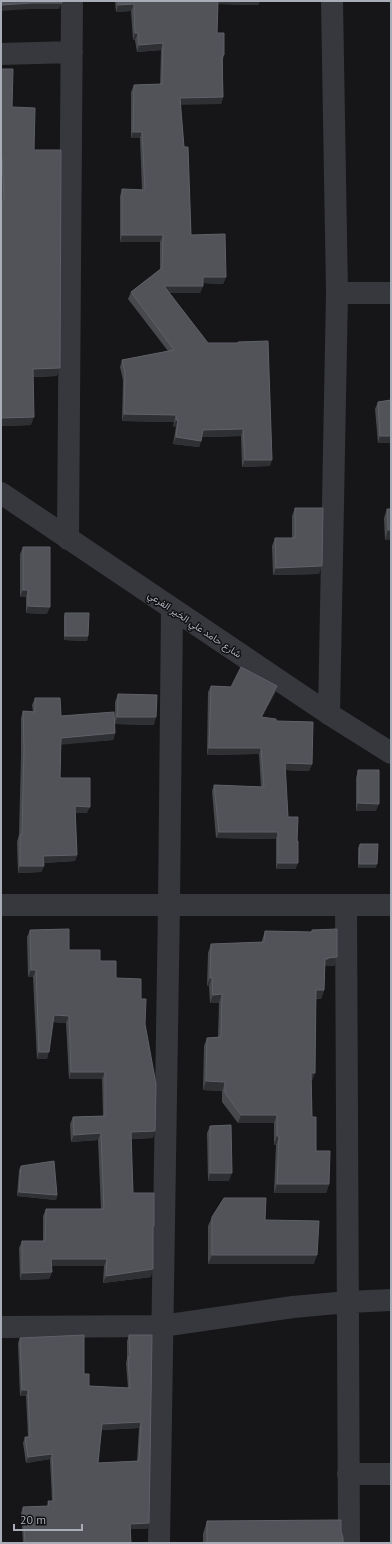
<svg xmlns="http://www.w3.org/2000/svg" width="392" height="1544" font-family="'PT Sans',Vazirmatn,sans-serif">
	<style>
		.lines { fill: none; stroke-linecap: round; stroke-linejoin: round }
		.minor { stroke: #37383d; stroke-width: 22 }
		.wall { fill: #47494d; fill-rule: evenodd }
		.shaded-wall { fill: #2f3033 }
		.building { fill: #525359; stroke: #5f6168; fill-rule: evenodd }
		.labels { text-anchor: middle; stroke-width: 3; stroke-linejoin: round; paint-order: stroke }
		.street-label { font-size: 10px; fill: #a8adb8; stroke: #111113 }
	</style>
	<rect width="100%" height="100%" fill="#161618"/>
	<g class="lines">
		<path class="minor" d="M1,54L72,52
			M337,293H391
			M1,493L329,714L391,753
			M68,539L72,1
			M329,714L337,293L332,1
			M1,905H391
			M346,905L349,1543
			M1,1327L162,1326L293,1307L348,1302L391,1300
			M348,1474H391
			M159,1543L169,905L172,609"/>
	</g>
	<path class="wall" d="M115,1H260L258,5L218,4L217,33L224,55L223,59V97L221,104H180L191,235L226,277L223,284L203,283V286L200,293H169L208,343H238V342L270,466L242,467L241,436L202,437L199,447L173,444L176,427L173,426L174,422L122,421L123,380L120,367L122,360L168,351L128,299L131,292L160,270V242H120V196L122,189L142,190L140,138H131V92L134,85L160,84L161,50L137,52L135,40H133L131,11L116,12Z
		M1,69L12,107L34,150L57,376L33,377L31,425L1,426Z
		M391,400V450V443H378L375,409L378,402Z
		M295,508L319,574L273,575L272,546L275,538H292V516Z
		M387,509H391V539L385,540L384,518Z
		M23,547L47,614L26,613V597H20V554Z
		M65,613L88,636L87,641L64,640V617Z
		M211,686L231,687L277,686L275,693L262,717L276,721L312,764L309,771L285,770L288,817L297,841L298,863L295,869H276V839L216,838L212,791L214,785L261,787L259,754L207,755L208,692Z
		M118,694L154,725L115,724V733L113,740L61,744L60,778L87,813H75L77,855L75,861L44,863V866L41,872L18,873L17,842L19,835L21,756V718L23,711L33,712L32,705L35,698L61,716L115,721V702Z
		M358,770L376,811H356V778Z
		M360,844L376,868H358V848Z
		M30,930L69,950L100,961L116,978L141,999L145,1024L153,1138L131,1139L133,1193L153,1230L151,1277L103,1283L104,1266H52V1272L49,1279L20,1280L19,1248L22,1241H43V1216L46,1209H101L98,1140L71,1142L70,1124L73,1117L103,1116L102,1079H69L66,1023L53,1022L47,1059H37L33,977H28L27,937Z
		M312,930L337,957L334,966H325V967L324,990L321,999H316L312,1081H311L312,1117L316,1151L329,1184L326,1193H274L276,1145H274V1123H238L222,1102V1091L203,1090L204,1046L207,1038L218,1037L219,1003H210L209,986H207L208,953L211,944L262,942V940L265,931L311,932Z
		M210,1126L229,1181H208L207,1133Z
		M21,1166L57,1195L56,1200L17,1196L19,1170Z
		M212,1217L265,1220L314,1264H208V1226Z
		M129,1335H152L149,1523L147,1529H130L131,1543H23L21,1513L23,1507L47,1506L48,1501H52L50,1459L26,1463L23,1443L25,1437H28L26,1396H20L18,1343L20,1338L84,1374L89,1386L128,1388L126,1363L127,1359V1341ZM139,1428L137,1461L98,1463L101,1430Z
		M207,1521L341,1531L343,1543H203V1534Z"/>
	<path class="shaded-wall" d="M217,1H260L258,5L216,4Z
		M32,3H62L59,9H30L1,11V5Z
		M134,4L131,11L116,12L118,5Z
		M135,33H138L135,40H133Z
		M163,43L161,50L137,52L139,45Z
		M223,97L221,104L177,105L180,98Z
		M133,132H142L140,138H131Z
		M122,235H163L160,242H120Z
		M203,277H226L223,284L201,283Z
		M164,286H203L200,293H162Z
		M60,368L57,376L30,377L33,369Z
		M124,414L176,415L174,422L122,421Z
		M34,417L31,425L1,426V418Z
		M176,420H178L176,427L173,426Z
		M243,429L241,436L200,437L203,430Z
		M380,436H391V443H378Z
		M176,437L201,441L199,447L173,444Z
		M245,460H272L270,466L242,467Z
		M388,530H391V539L385,540Z
		M322,566L319,574L273,575L276,568Z
		M23,590H28L26,597H20Z
		M28,606L50,607L47,614L26,613Z
		M65,636H88L87,641L64,640Z
		M277,686L275,693L258,724L261,717Z
		M117,717H156L154,725L115,724Z
		M115,733L113,740L58,745L61,738Z
		M209,748H261L259,754L207,755Z
		M285,763L312,764L309,771L282,770Z
		M358,803L379,804L376,811H356Z
		M75,806L90,807L87,813H72Z
		M219,832H278L276,839L216,838Z
		M77,855L75,861L41,863L43,856Z
		M278,863H298L295,869H276Z
		M359,864H377L376,868H358Z
		M20,866H44L41,872L18,873Z
		M337,957L334,966H325V967V959L328,958Z
		M31,970H36L33,977H28Z
		M210,978H212L209,986H207Z
		M316,990H324L321,999L313,998Z
		M222,994L219,1003H210L213,995Z
		M54,1015L69,1016L66,1023L51,1022Z
		M39,1052H49L47,1059H37Z
		M71,1072H105L102,1079H69Z
		M311,1073H315L312,1081H308Z
		M206,1081L225,1082L222,1091L203,1090Z
		M241,1115H277L274,1123H238Z
		M155,1131L153,1138L128,1139L131,1132Z
		M101,1133L98,1140L71,1142L74,1135Z
		M277,1136H279L276,1145H274Z
		M210,1173H232L229,1181H208Z
		M277,1184H329L326,1193H274Z
		M19,1192L57,1195L56,1200L17,1196Z
		M212,1255H317L314,1264H208Z
		M51,1259H107L104,1266H49Z
		M153,1269L151,1277L103,1283L106,1276Z
		M52,1272L49,1279L20,1280L22,1273Z
		M22,1390H28L26,1396H20Z
		M141,1422L139,1428L100,1430L102,1424Z
		M52,1454L50,1459L26,1463L28,1457Z
		M149,1523L147,1529H128L130,1524Z"/>
	<path class="building" d="M1,1H62V3H32L1,5Z
		M118,1H218L217,33H224V55H222L223,97L180,98L184,147H188L191,235L225,234L226,277H203V286H164L208,343H238V342L268,341L272,460H245L243,429L203,430L201,441L176,437L178,420H176V415L124,414L125,373L122,360L174,350L131,292L162,268L163,235H122V189L145,190L142,132H133L134,85L162,84L163,43L139,45L138,33H135L134,4L118,5Z
		M1,69H13L12,107L35,108L34,150H61L60,368L33,369L34,417L1,418V200H4L2,157H1Z
		M391,400V436H380L378,402Z
		M295,508H323L322,566L276,568L275,538H295Z
		M387,509H391V530H388Z
		M23,547H50V607L28,606V590H23Z
		M65,613H89L88,636H65Z
		M241,667L277,686L261,717L276,719V721L313,722L312,764L285,763L288,817H298L297,841H298V863H278V832H219L214,785L264,787L261,748H209L211,686L231,687Z
		M118,694L157,695L156,717H117Z
		M35,698H60L61,716L114,712L115,733L61,738L60,778H90V807L75,806L77,855L43,856L44,866H20V835H22L24,749L23,711L35,712Z
		M358,770H379V804L358,803Z
		M360,844H378L377,864H359Z
		M69,929V950H100V961H116V978L141,979V999H146L145,1024L156,1084L155,1131L131,1132L133,1193H154V1226H153V1269L106,1276L107,1259H51L52,1272L22,1273V1241H45L46,1209H104L101,1133L74,1135L73,1117L105,1116V1072H71L69,1016L54,1015L49,1052H39L36,970H31L30,930Z
		M337,929V957L328,958V959H325L324,990H316L315,1073H311L312,1117H316V1151H330L329,1184H277L279,1136H277V1115H241L225,1093V1082L206,1081L207,1038L221,1037L222,994L213,995L212,978H210L211,944L264,942L265,931L312,932V930Z
		M231,1125L232,1173H210V1126Z
		M54,1161L57,1195L19,1192L21,1166Z
		M224,1198H266L265,1220L319,1221L317,1255H212V1217Z
		M84,1335V1374H89V1386L130,1388L128,1357H130L129,1335H152L149,1523L130,1524L131,1543H25L23,1507L49,1506L48,1501H54L52,1454L28,1457L25,1437H30L28,1390H22L20,1338ZM141,1422L139,1461L98,1463L102,1424Z
		M341,1520V1531L343,1538V1543H207V1521Z"/>
	<g class="labels">
		<g class="street-label">
			<text transform="translate(195 624) rotate(34)" y="4">شارع حامد علي الخير الفرعي</text>
		</g>
	</g>
	<rect width="392" height="1544" fill="none" stroke="#a8adb8" stroke-width="4"/>
	<path d="M14 1524v6h68v-6" fill="none" stroke="#a8adb8" stroke-width="2"/>
	<text x="20" y="1524" font-size="12" fill="#a8adb8" stroke="#111113" stroke-width="3" paint-order="stroke">20 m</text>
</svg>
